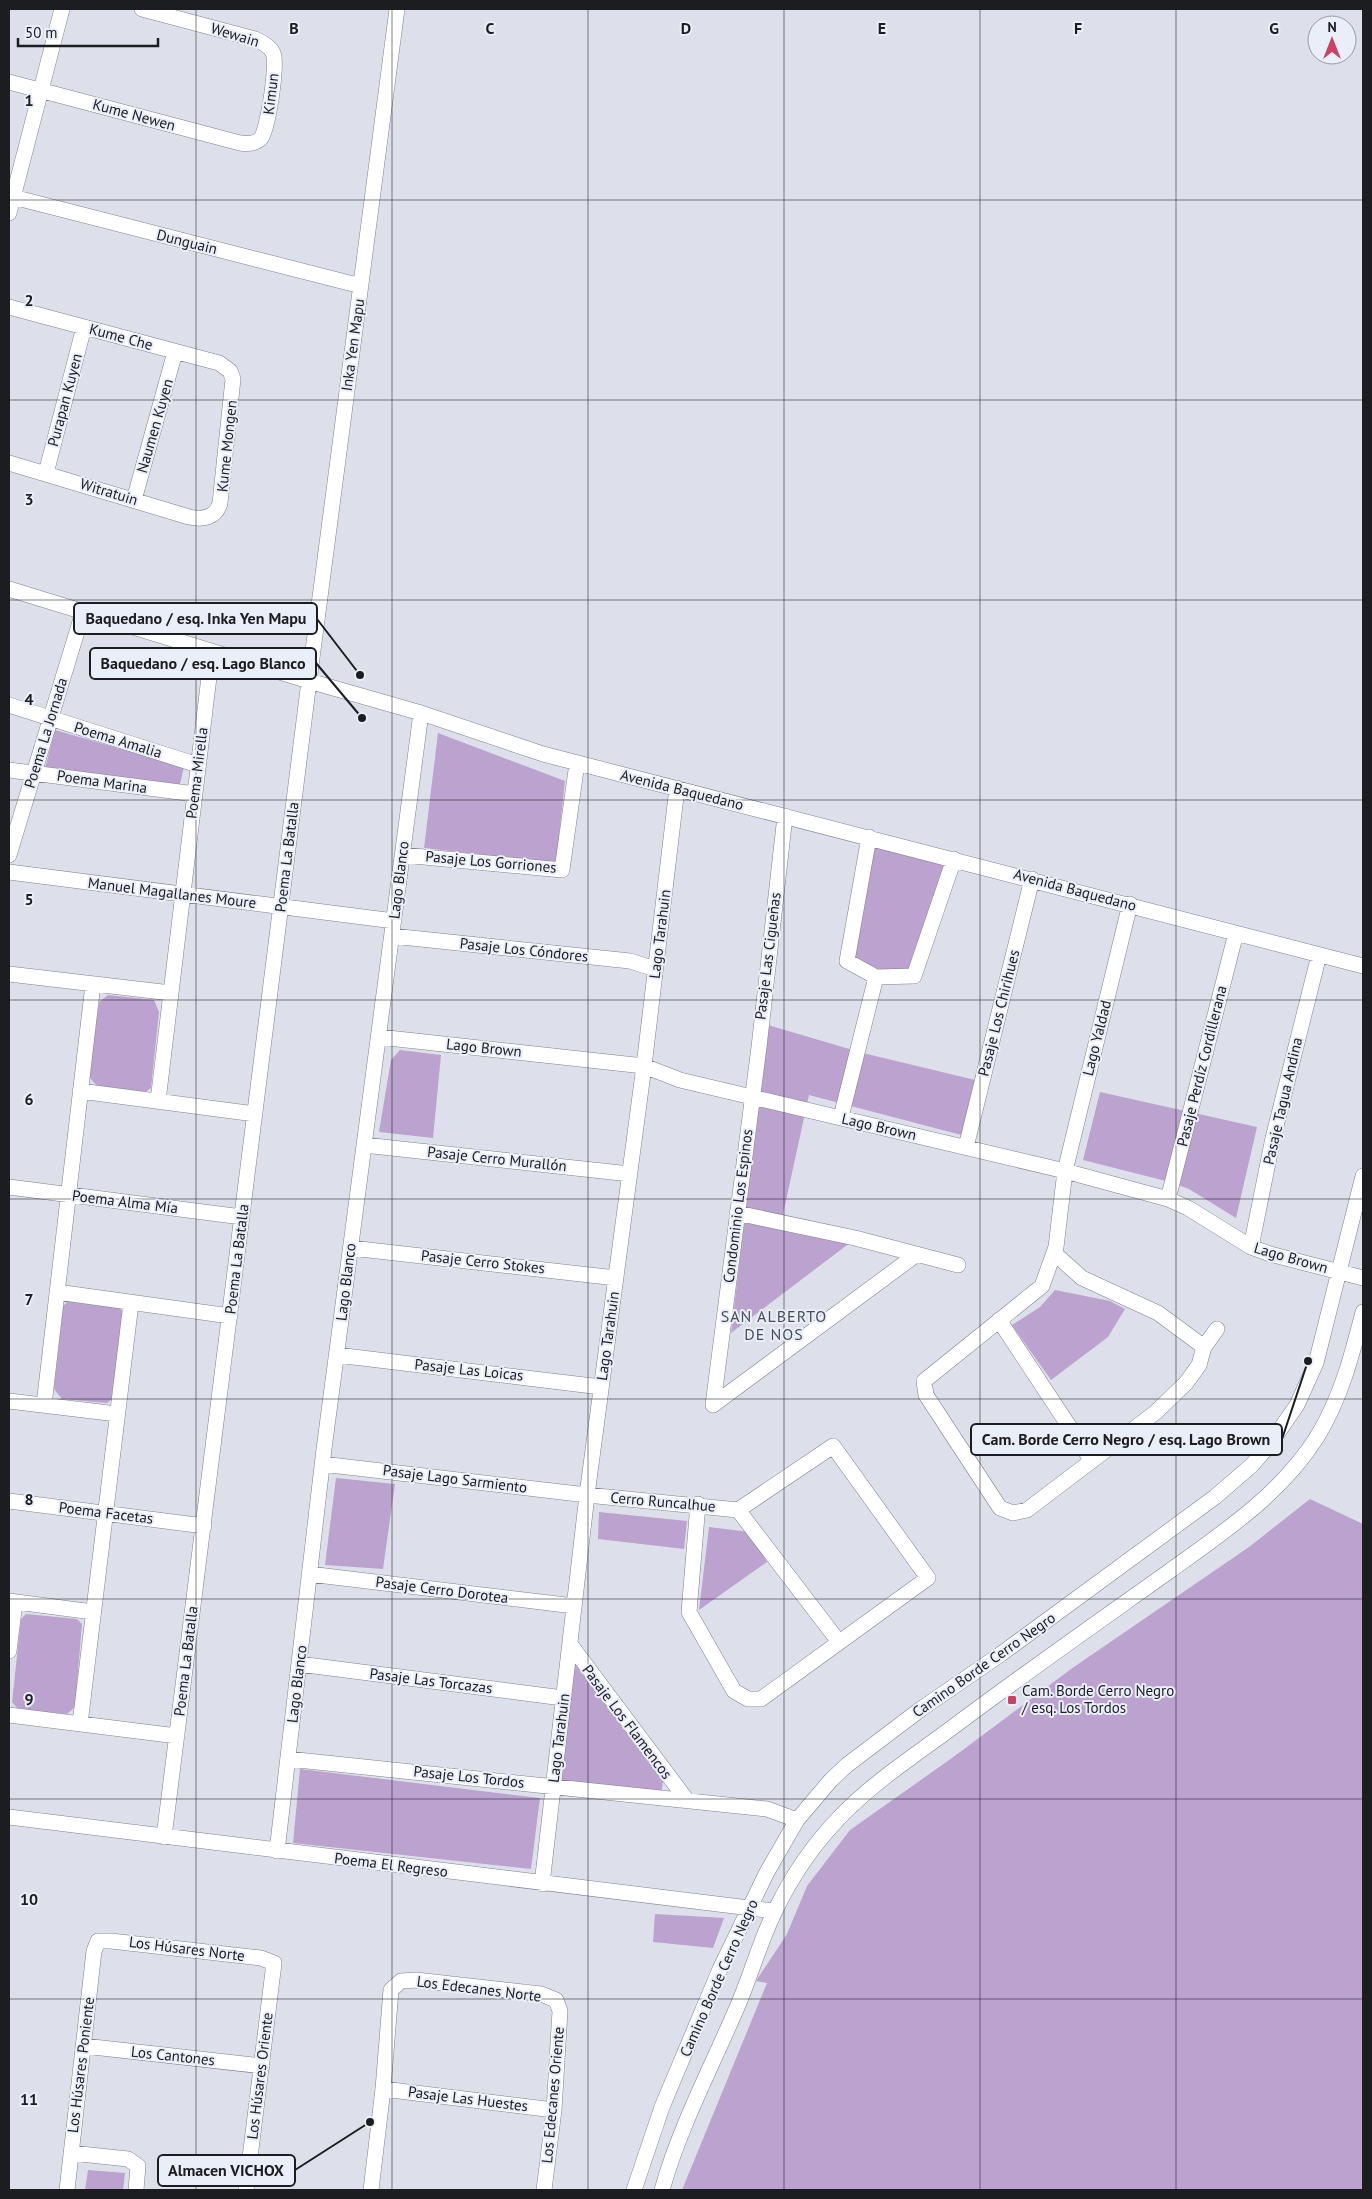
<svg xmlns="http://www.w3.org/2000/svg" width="1372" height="2199" font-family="'PT Sans',sans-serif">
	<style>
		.green { fill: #bba2cf }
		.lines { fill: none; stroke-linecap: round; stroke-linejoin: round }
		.minor-casing { stroke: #7f828c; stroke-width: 16 }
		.minor { stroke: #fff; stroke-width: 15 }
		.grid { fill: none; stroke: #1c1d21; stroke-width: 1; stroke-opacity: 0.55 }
		.poi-dot { fill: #cf4065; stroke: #eaeef9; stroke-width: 2 }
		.labels { text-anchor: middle; stroke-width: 4; stroke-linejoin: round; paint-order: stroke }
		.street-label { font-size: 15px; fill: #1c1d21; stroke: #eaeef9 }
		.poi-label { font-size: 15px; fill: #1c1d21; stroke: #eaeef9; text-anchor: start }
		.neighbourhood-label { font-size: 16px; letter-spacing: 1px; fill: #4a4d56; stroke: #eaeef9 }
		.grid-label { font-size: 16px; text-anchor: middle; font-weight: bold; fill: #1c1d21; stroke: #eaeef9; stroke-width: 4; stroke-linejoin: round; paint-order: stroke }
		.leader { fill: none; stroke: #1c1d21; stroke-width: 2 }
		.callout-dot { fill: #1c1d21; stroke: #eaeef9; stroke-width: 2 }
		.callout { fill: #eaeef9; stroke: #1c1d21; stroke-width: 2 }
		.callout-label { font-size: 16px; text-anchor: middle; font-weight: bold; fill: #1c1d21 }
	</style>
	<rect width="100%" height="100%" fill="#dde0eb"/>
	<path class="green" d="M55,730L184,767L179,788L45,768Z
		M438,733L565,781L556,863L424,848Z
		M869,837L954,859L914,976L876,977L847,961Z
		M108,995L154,1000L159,1012L151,1088L145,1092L98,1087L89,1077L99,1002Z
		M768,1025L863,1053L975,1080L965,1136L809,1095L780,1228L851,1242L731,1333Z
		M400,1050L441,1055L433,1138L379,1132L391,1060Z
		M1100,1092L1257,1127L1236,1218L1189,1189L1170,1182L1083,1160Z
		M1055,1290L1110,1301L1125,1309L1108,1337L1051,1380L1012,1325L1040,1307Z
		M71,1299L118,1305L124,1314L115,1397L107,1403L62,1399L54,1389L63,1306Z
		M336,1478L395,1484L383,1569L325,1565Z
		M1310,1499L1363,1524V2190H682L767,1983L756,1981L787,1934L807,1886L850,1830L952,1758L1071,1669L1249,1547Z
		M599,1512L687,1521L684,1549L598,1539Z
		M709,1527L749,1532L767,1562L699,1610Z
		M26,1614L77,1619L82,1624L75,1707L67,1714L18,1709L12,1702L21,1619Z
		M575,1664L663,1782L661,1795L561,1782Z
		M300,1769L540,1798L531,1869L293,1843Z
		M655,1914L724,1918L713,1948L653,1942Z
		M88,2170L125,2173L123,2190H85Z"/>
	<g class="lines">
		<defs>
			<path id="minor" d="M9,82L240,143C247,144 256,144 261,138C268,129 278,63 273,53C270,46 262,42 255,39L142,9
				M13,197L361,286
				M9,213L62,9
				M9,307L219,363L230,371L233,379L220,503C216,518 203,520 189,517L9,463
				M46,473L84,327
				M134,500L175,352
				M9,589L309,681L421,713L543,754L1363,966
				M9,705L198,765
				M9,770L195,794
				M869,837L847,961L876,977L914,976L954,859
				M9,855L83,612
				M403,855L562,870L577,763
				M9,872L394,921
				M1130,904L1065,1171L1056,1247L1042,1286L924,1381L926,1395L1000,1508L1013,1513L1027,1510L1156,1412L1186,1383L1199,1365L1204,1347L1217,1329
				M392,936L630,961L655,969
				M9,974L171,993
				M379,1037L644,1066L680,1080L1065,1171L1168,1199L1188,1208L1251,1247L1270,1254L1363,1278
				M80,1091L255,1114
				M158,1101L212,652
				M841,1117L876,977
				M364,1145L630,1174
				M966,1147L1032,879
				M9,1187L242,1217
				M1168,1199L1236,933
				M737,1213L855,1238L958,1265
				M1251,1247L1273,1138L1319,955
				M351,1248L616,1278
				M1054,1253L1082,1278L1158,1313L1204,1347
				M57,1292L230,1316
				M999,1320L1092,1461
				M337,1355L601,1387
				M9,1401L117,1414
				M44,1405L93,984
				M713,1405L759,1047L785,816
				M713,1405L917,1254
				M322,1464L587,1495L738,1510
				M9,1501L204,1526
				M698,1504L689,1612L734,1691L748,1699H761L928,1578L833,1446L738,1510
				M738,1510L839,1642
				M309,1574L574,1606
				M9,1601L93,1612
				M570,1644L686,1799
				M9,1651L15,1602
				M299,1664L563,1698
				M9,1715L177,1736
				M80,1724L131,1303
				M288,1759L767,1809L797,1820
				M9,1817L774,1911
				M164,1837L309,681L397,9
				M277,1851L324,1449L421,713
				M542,1884L587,1495L644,1066L677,788
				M84,2046L262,2066
				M383,2089L554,2110
				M71,2153L128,2159L138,2166L136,2190
				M67,2190L94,1951L98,1941H111L261,1958L274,1963L246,2190
				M371,2190L383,2089L391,1990L401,1981L416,1980L541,1994L556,2000L560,2011L554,2110L544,2190
				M634,2190L662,2107L720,1969L767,1872L797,1820L831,1780L847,1765L921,1709L1001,1654L1215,1497L1252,1465L1270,1444L1297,1405L1316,1363L1363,1176
				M662,2190C679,2129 710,2070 735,2012C750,1979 760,1940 776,1909C792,1876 814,1844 839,1818C872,1783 914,1756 953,1727C1025,1673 1098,1622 1171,1570C1224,1532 1282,1493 1317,1437C1341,1398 1352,1355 1363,1312"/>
		</defs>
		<use href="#minor" class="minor-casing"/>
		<use href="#minor" class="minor"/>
	</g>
	<path class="grid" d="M196,9V2190M392,9V2190M588,9V2190M784,9V2190M980,9V2190M1176,9V2190M9,200H1363M9,400H1363M9,600H1363M9,800H1363M9,1000H1363M9,1199H1363M9,1399H1363M9,1599H1363M9,1799H1363M9,1999H1363"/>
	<rect class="poi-dot" x="1007" y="1695" width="10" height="10" rx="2.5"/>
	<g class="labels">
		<g class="street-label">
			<text transform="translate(235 35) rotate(17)" y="5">Wewain</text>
			<text transform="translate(271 94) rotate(-83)" y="5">Kimun</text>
			<text transform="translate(134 115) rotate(15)" y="5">Kume Newen</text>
			<text transform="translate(187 242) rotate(14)" y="5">Dunguain</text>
			<text transform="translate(121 337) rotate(15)" y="5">Kume Che</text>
			<text transform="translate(353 345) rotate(-82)" y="5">Inka Yen Mapu</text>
			<text transform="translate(65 400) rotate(-75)" y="5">Purapan Kuyen</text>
			<text transform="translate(155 426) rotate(-74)" y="5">Naumen Kuyen</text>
			<text transform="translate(227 446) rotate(-84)" y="5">Kume Mongen</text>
			<text transform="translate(109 492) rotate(17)" y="5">Witratuin</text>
			<text transform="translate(46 733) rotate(-73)" y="5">Poema La Jornada</text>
			<text transform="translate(118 740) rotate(17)" y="5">Poema Amalia</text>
			<text transform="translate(197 773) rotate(-83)" y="5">Poema Mirella</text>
			<text transform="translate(102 782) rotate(8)" y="5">Poema Marina</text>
			<text transform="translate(682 790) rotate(14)" y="5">Avenida Baquedano</text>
			<text transform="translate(287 857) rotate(-83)" y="5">Poema La Batalla</text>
			<text transform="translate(491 862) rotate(5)" y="5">Pasaje Los Gorriones</text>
			<text transform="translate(399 880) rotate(-83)" y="5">Lago Blanco</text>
			<text transform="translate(1075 890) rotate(15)" y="5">Avenida Baquedano</text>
			<text transform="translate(172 893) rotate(7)" y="5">Manuel Magallanes Moure</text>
			<text transform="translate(660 934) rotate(-83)" y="5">Lago Tarahuin</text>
			<text transform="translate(524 950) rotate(6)" y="5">Pasaje Los Cóndores</text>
			<text transform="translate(768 956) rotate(-83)" y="5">Pasaje Las Cigueñas</text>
			<text transform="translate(999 1013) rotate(-76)" y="5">Pasaje Los Chirihues</text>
			<text transform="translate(1097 1038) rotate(-76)" y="5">Lago Yaldad</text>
			<text transform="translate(484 1048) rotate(6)" y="5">Lago Brown</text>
			<text transform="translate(1202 1066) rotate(-76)" y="5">Pasaje Perdíz Cordillerana</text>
			<text transform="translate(1283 1101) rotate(-77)" y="5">Pasaje Tagua Andina</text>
			<text transform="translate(879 1127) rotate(13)" y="5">Lago Brown</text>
			<text transform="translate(497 1159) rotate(6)" y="5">Pasaje Cerro Murallón</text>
			<text transform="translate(125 1202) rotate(7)" y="5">Poema Alma Mía</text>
			<text transform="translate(738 1206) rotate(-83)" y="5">Condominio Los Espinos</text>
			<text transform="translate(1291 1258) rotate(16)" y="5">Lago Brown</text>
			<text transform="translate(237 1259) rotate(-83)" y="5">Poema La Batalla</text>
			<text transform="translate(483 1262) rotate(6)" y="5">Pasaje Cerro Stokes</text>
			<text transform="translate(346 1282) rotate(-83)" y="5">Lago Blanco</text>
			<text transform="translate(608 1336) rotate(-82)" y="5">Lago Tarahuin</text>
			<text transform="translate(469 1370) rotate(6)" y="5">Pasaje Las Loicas</text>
			<text transform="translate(455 1479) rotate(7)" y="5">Pasaje Lago Sarmiento</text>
			<text transform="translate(663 1502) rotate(5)" y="5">Cerro Runcalhue</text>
			<text transform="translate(106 1513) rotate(7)" y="5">Poema Facetas</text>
			<text transform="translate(442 1590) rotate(7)" y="5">Pasaje Cerro Dorotea</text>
			<text transform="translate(186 1661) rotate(-83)" y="5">Poema La Batalla</text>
			<text transform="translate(984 1665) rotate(-35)" y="5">Camino Borde Cerro Negro</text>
			<text transform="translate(431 1681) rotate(7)" y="5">Pasaje Las Torcazas</text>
			<text transform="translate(297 1684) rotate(-83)" y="5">Lago Blanco</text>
			<text transform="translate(627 1722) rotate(53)" y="5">Pasaje Los Flamencos</text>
			<text transform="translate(559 1738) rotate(-83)" y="5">Lago Tarahuin</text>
			<text transform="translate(469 1777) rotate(6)" y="5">Pasaje Los Tordos</text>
			<text transform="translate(391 1865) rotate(7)" y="5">Poema El Regreso</text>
			<text transform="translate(187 1949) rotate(7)" y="5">Los Húsares Norte</text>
			<text transform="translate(719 1978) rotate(-66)" y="5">Camino Borde Cerro Negro</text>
			<text transform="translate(479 1989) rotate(7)" y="5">Los Edecanes Norte</text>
			<text transform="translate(173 2056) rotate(6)" y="5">Los Cantones</text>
			<text transform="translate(81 2065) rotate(-83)" y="5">Los Húsares Poniente</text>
			<text transform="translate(260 2076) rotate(-83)" y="5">Los Húsares Oriente</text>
			<text transform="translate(553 2095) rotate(-85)" y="5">Los Edecanes Oriente</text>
			<text transform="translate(468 2099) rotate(7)" y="5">Pasaje Las Huestes</text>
		</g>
		<g class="poi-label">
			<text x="1022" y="1696">Cam. Borde Cerro Negro<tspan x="1022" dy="17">/ esq. Los Tordos</tspan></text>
		</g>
		<g class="neighbourhood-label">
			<text x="774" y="1322">SAN ALBERTO<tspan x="774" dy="18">DE NOS</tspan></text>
		</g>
	</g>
	<g class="grid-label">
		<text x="294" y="34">B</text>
		<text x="490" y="34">C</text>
		<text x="686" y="34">D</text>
		<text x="882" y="34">E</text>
		<text x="1078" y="34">F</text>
		<text x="1274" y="34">G</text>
		<text x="29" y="106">1</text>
		<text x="29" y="306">2</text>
		<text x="29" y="505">3</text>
		<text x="29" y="705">4</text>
		<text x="29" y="905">5</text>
		<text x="29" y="1105">6</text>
		<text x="29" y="1305">7</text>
		<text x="29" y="1505">8</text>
		<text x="29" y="1705">9</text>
		<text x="29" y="1905">10</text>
		<text x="29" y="2105">11</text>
	</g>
	<path class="leader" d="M360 675L317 619M362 718L316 663M1308 1361L1282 1439M370 2122L295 2170"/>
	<g class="callout-dot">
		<circle cx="360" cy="675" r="5"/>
		<circle cx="362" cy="718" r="5"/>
		<circle cx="1308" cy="1361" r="5"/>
		<circle cx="370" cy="2122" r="5"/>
	</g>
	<g class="callout">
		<rect x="74" y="603" width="243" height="31" rx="5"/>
		<rect x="90" y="648" width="226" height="31" rx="5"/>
		<rect x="971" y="1424" width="311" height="31" rx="5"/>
		<rect x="158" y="2155" width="137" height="31" rx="5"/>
	</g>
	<g class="callout-label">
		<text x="196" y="624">Baquedano / esq. Inka Yen Mapu</text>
		<text x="203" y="669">Baquedano / esq. Lago Blanco</text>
		<text x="1126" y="1445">Cam. Borde Cerro Negro / esq. Lago Brown</text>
		<text x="226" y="2176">Almacen VICHOX</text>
	</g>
	<rect width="1372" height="2199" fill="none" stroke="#1c1d21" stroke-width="20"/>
	<g transform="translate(1332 40)"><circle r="24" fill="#eaeef9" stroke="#989aa3"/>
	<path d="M0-4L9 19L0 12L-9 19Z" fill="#cf4065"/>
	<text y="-8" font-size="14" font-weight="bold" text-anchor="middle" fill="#1c1d21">N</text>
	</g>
	<path d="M18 38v8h140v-8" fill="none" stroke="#1c1d21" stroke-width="2.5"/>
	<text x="25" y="38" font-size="15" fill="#1c1d21" stroke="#eaeef9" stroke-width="4" paint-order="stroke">50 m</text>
</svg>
